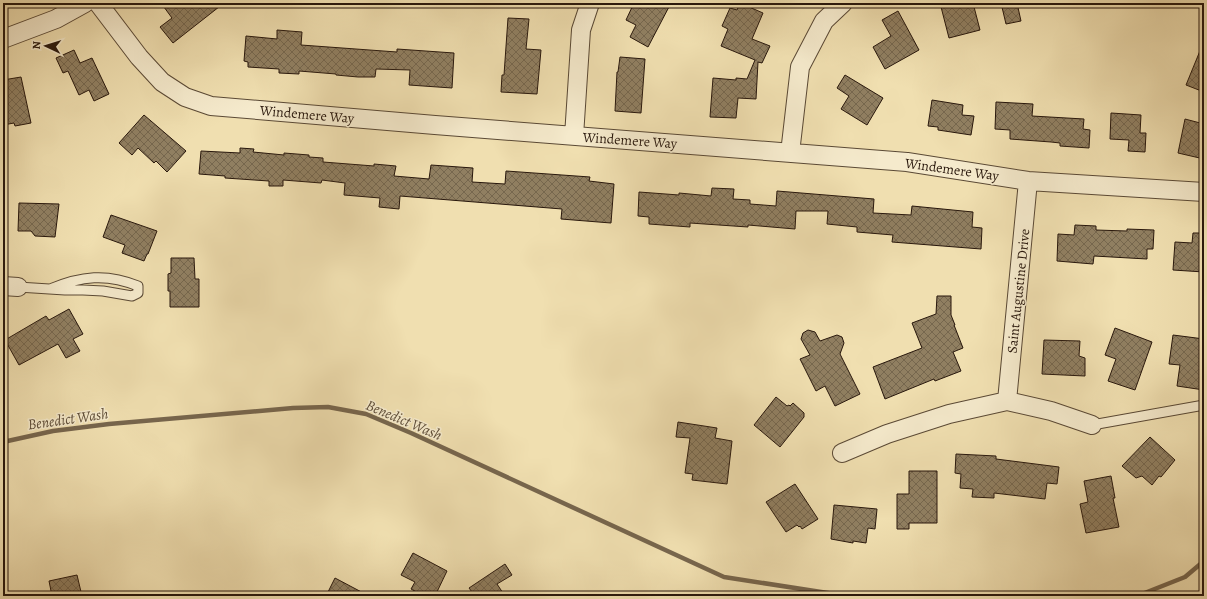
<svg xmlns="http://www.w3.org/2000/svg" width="1207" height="599" font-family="Alegreya,serif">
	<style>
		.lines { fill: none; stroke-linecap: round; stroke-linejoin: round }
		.stream { stroke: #77664d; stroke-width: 4.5 }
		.building { fill: url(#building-cross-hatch); stroke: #28170c }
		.service-casing { stroke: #5a4935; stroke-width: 11 }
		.minor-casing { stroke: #5a4935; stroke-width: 20 }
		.service { stroke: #f5eacc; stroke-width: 9 }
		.minor { stroke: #f5eacc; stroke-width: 18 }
		.labels { text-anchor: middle; stroke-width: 3; stroke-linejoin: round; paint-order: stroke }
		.street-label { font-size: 14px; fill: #28170c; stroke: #f5eacc }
		.water-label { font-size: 15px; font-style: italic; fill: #5d4c37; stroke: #f5eacc }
	</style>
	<defs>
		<pattern id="building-cross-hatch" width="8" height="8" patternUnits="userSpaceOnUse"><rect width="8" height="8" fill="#907f61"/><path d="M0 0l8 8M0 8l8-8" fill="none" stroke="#76674e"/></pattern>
	</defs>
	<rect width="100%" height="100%" fill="#f0dfb0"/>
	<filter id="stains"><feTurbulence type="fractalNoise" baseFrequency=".005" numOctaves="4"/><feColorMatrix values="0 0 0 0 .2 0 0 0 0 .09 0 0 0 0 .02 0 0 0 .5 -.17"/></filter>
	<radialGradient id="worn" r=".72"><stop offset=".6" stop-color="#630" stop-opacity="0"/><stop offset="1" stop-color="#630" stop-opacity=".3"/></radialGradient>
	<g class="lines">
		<path class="stream" d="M3,442L53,431L109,424L293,408L328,407L366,414L411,433L724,577L847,596
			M1137,596L1185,577L1204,561"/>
	</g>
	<path class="building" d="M161,3H224L173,43L160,27L172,18Z
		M634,3H671L648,47L630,37L636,25L626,20Z
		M740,3L763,13L752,39L770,46L762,63L758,62L756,99L738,98L736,118L710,117L713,78L736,80V78L747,79L755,60L721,46L728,29L722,26L730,8L737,10Z
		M940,3H973L980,30L949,38Z
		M1001,3H1017L1021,21L1006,24Z
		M898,11L919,50L885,69L873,47L891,36L882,20Z
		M508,18L529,19L526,49L541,50L537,94L501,92L502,75H504Z
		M277,30L302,32L301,45L397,52V49L454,53L452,88L409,85L410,70L376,69L375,77H358L336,75V74L299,71V74L279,73V69L248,67V62L244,61L246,36L277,39Z
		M1204,41V92L1186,85Z
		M74,50L80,63L92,58L109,94L94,101L89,90L79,95L68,71L63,73L56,58Z
		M620,57L645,59L641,113L615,111L617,72H618Z
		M845,75L883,98L867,125L841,109L849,96L837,88Z
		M21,77L31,123L15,126L14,123L3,125V80Z
		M932,100L963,105L962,115L974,116L971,135L938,130V127L928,126Z
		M996,102L1033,104L1032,116L1084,119L1083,129L1090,130L1089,148L1060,146V143L1051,142L1010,139V130L995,129Z
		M1111,113L1141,115L1140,133H1146L1145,152L1128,151L1129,140L1110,139Z
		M144,115L186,151L167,172L156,161L154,163L138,148L132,155L119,143Z
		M1185,119L1204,124V159L1178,153Z
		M240,148L254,149L253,152L284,155V153L309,155V157L323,158V162L374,166V164L396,166L394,176L429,179L431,165L473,168L472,182L505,184L506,171L590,177L589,181L614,184L611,223L561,219L562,209L400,196L399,209L379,207L380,198L344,195L345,183L322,180L321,183L283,180V186H269V181L225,178V176L199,174L201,151L240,153Z
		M712,188L734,189L733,199L750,200V204L776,206L777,191L874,199L873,213L911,215L912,206L973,212L972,227L982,228L981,249L892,242L893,235L857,232V227L827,224L828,211H796L795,229L748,225V227L690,223V227L649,224V217L638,216L639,192L679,195V193L711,196Z
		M19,203L59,204L55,237L35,236L31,231H18Z
		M111,215L157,231L148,254H147L144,261L122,253L125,245L103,237Z
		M1075,225L1096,226V230L1127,231V229L1154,230L1153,249H1147V259L1094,256L1093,264L1057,261L1058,234L1074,235Z
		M1193,233H1204V272L1173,270L1175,242L1192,243Z
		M171,258H194L195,279H199V307H170V291H168V274L171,273Z
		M937,296H951V315L955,325H954L963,348L953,352L961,371L935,381L934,379L885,399L873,367L922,348L912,323L936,314Z
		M69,309L83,334L73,339L80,351L66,358L58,344L19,365L5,340L46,316L49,320Z
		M1115,328L1152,342L1135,390L1108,381L1116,359L1105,355Z
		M808,330L815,332L820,341L837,335L842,337L844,343L840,354L860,394L835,406L825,386L816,391L800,359L810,355L801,339L803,333Z
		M1173,335L1204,339V390L1177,386L1180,365L1169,364Z
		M1044,340L1080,341L1079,356L1085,358V376L1042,374Z
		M776,397L787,406L789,405L790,406L793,403L804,413V417L780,447L754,425Z
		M678,422L717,428L715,438L732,441L727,484L692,480L693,474L685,473L690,438L676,437Z
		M1150,437L1175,460L1161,477L1159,476L1152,485L1142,476L1136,478L1122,466Z
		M956,454L996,456V459L1059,467L1057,484L1047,483L1045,499L994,493V498L972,497L973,489L960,488L961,474L955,473Z
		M909,471H937V523H909V529H897V494H909Z
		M1111,476L1115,498H1113L1119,527L1086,533L1080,504L1088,502L1084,481Z
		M795,484L818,519L802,529L800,526L799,527L797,525L786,532L766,502Z
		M834,505L877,509L875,529L868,528L866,543L853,541V543L831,539Z
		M413,553L447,571L435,596H424L411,589L415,582L401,575Z
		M505,564L512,575L497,584L505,596H475L469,588Z
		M77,575L82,596H52L49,581Z
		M335,578L369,596H326Z"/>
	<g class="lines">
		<defs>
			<path id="service" d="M18,287L65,290H83L103,291L132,296L138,293V286C107,273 81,276 50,289
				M1092,425L1204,405"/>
			<path id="minor" d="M98,3L139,57L162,82L185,97L211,106L435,125L907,162L1028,181L1204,192
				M3,39L56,19L85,3
				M574,136L581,30L590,3
				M790,153L800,67L824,21L843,3
				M3,286L18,287
				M1007,401L1028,181
				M842,453L887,434L949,414L1007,401L1051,411L1092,425"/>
		</defs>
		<use href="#service" class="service-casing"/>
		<use href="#minor" class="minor-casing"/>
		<use href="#service" class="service"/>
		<use href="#minor" class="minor"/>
	</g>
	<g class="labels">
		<g class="street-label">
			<text transform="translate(307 114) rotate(5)" y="5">Windemere Way</text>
			<text transform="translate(630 140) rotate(4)" y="5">Windemere Way</text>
			<text transform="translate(952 169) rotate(8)" y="5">Windemere Way</text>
			<text transform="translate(1018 291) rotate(-84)" y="5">Saint Augustine Drive</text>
		</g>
		<g class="water-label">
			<text transform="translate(68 419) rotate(-8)" y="5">Benedict Wash</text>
			<text transform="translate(404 420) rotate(23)" y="5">Benedict Wash</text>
		</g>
	</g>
	<rect width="1207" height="599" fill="none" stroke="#f0dfb0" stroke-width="16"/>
	<rect x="4" y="4" width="1199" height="591" fill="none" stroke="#28170c" stroke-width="2"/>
	<rect x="8" y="8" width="1191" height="583" fill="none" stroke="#28170c"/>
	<g transform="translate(46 46) rotate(274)" stroke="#f5eacc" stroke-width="3" paint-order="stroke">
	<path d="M0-3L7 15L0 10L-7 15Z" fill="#28170c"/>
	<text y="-6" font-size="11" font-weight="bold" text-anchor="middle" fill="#28170c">N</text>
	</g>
	<rect width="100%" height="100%" filter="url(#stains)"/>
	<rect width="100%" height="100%" fill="url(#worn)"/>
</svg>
